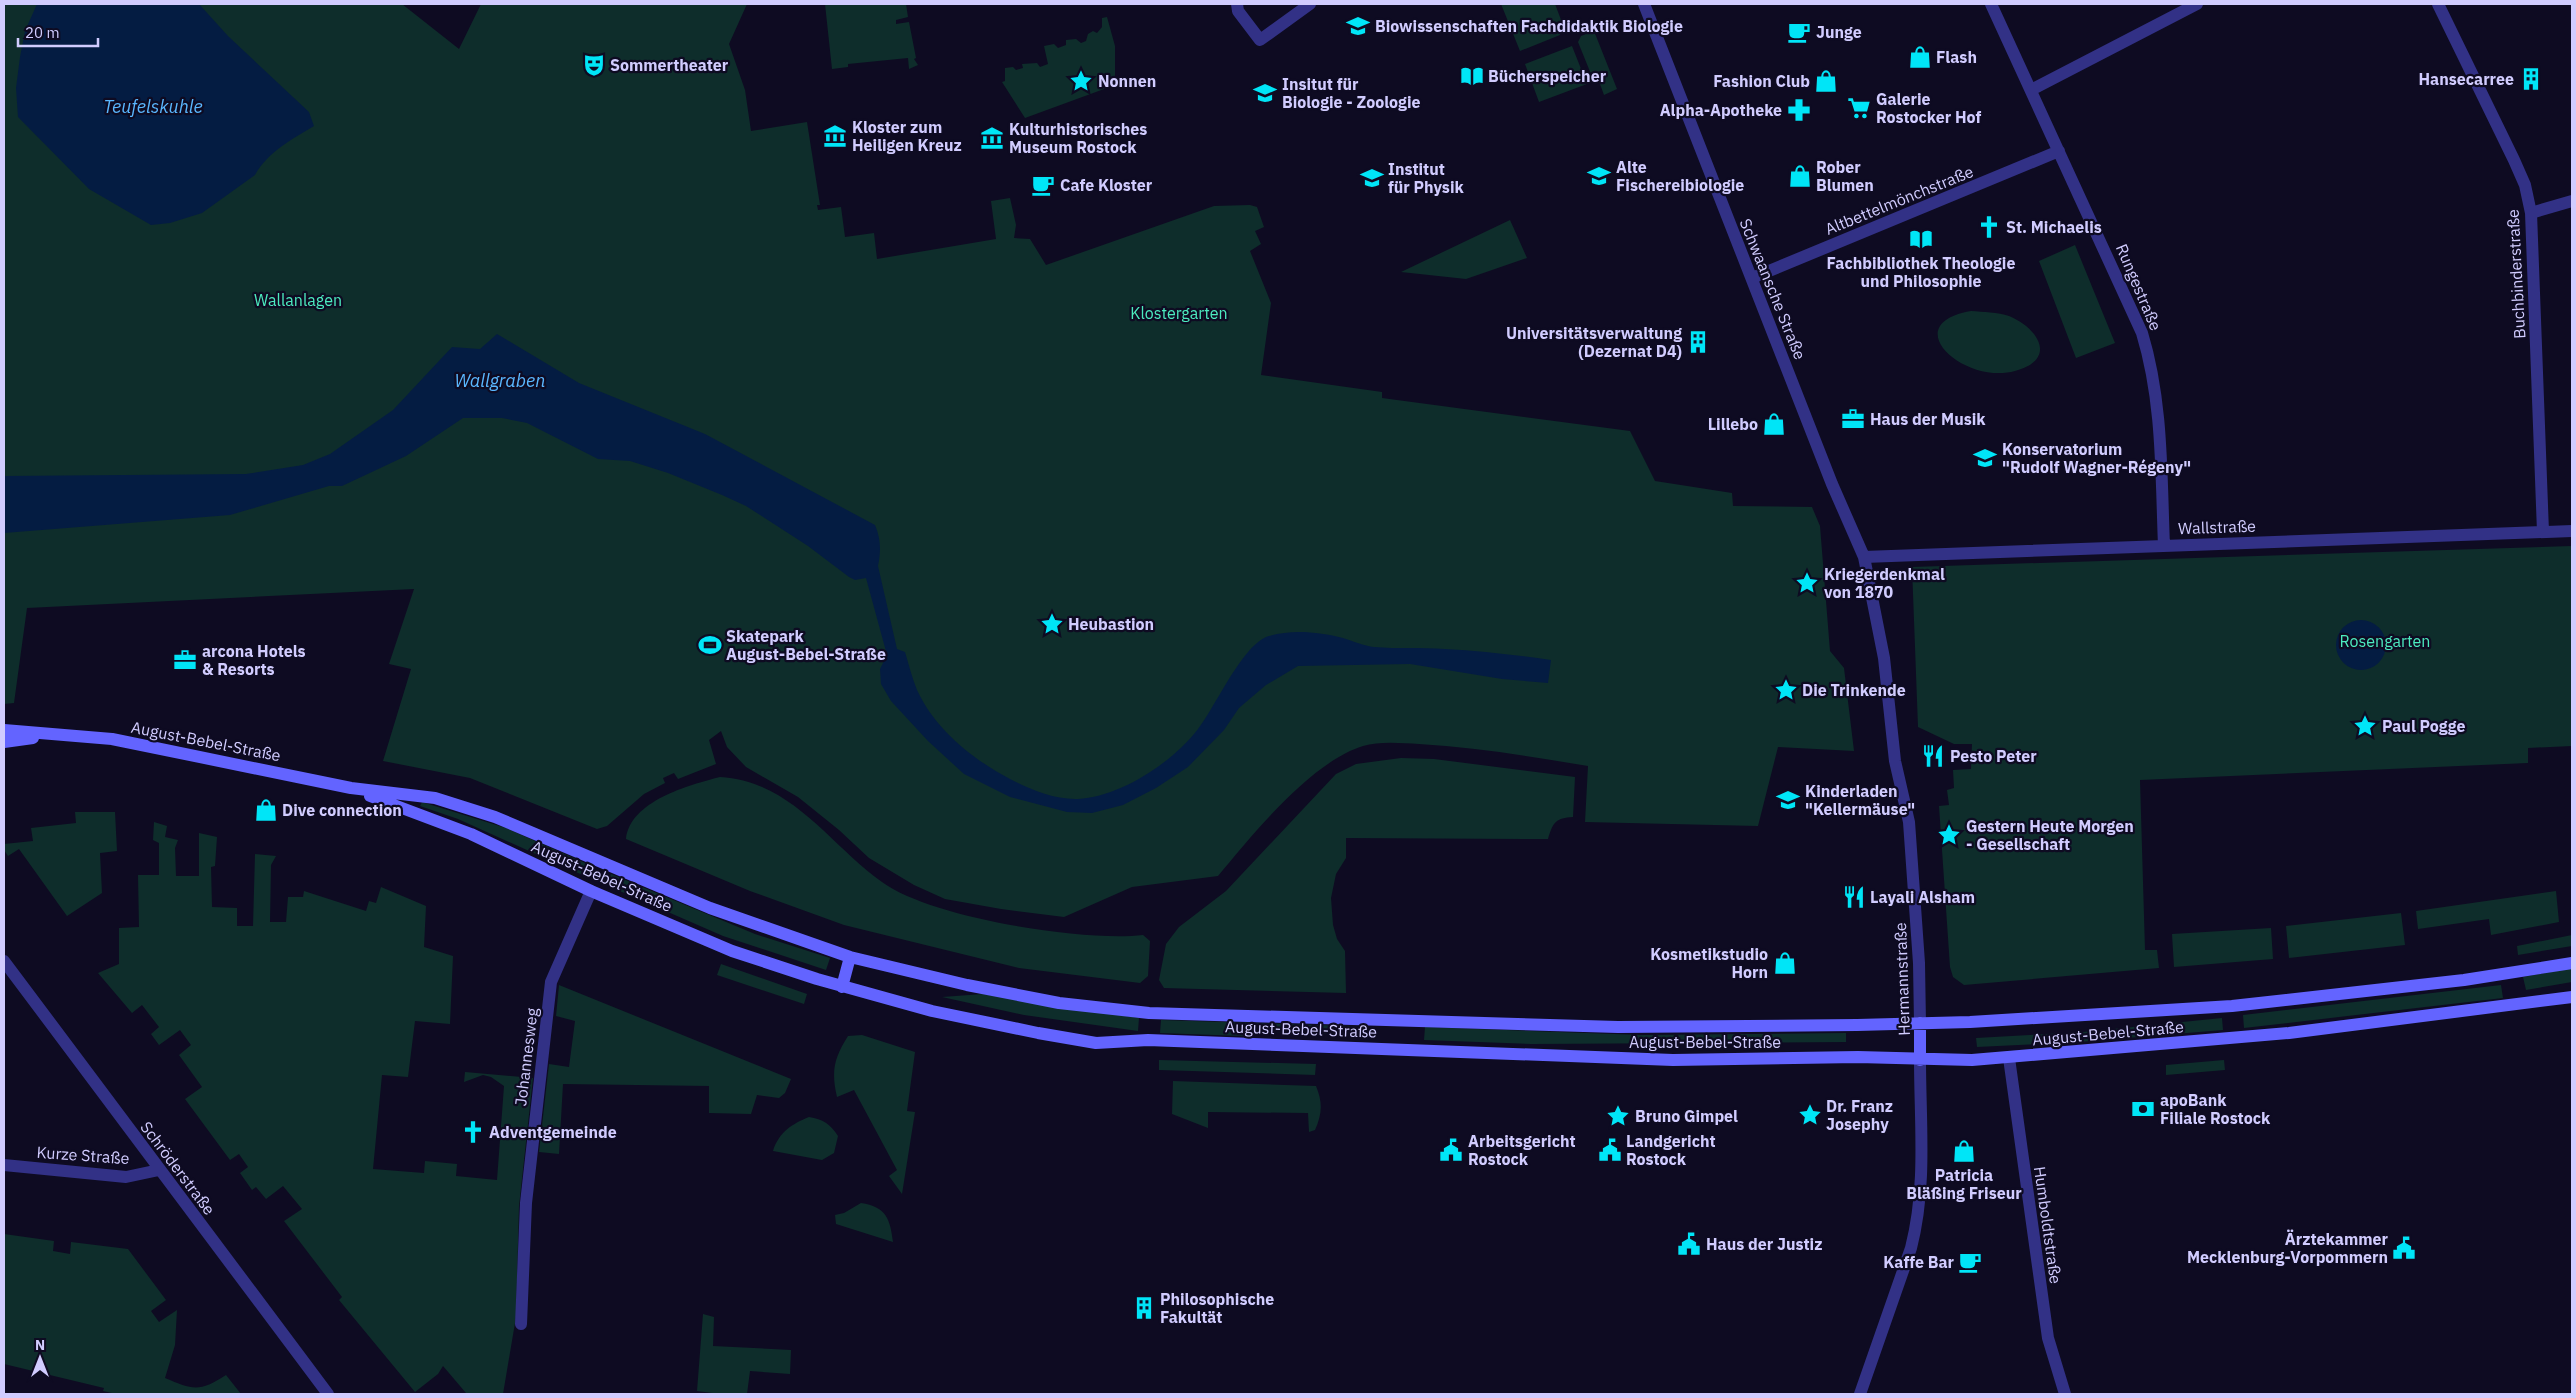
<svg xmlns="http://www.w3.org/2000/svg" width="2576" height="1398" font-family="'IBM Plex Sans',sans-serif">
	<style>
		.green { fill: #0e2d2b }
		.water { fill: #041c42 }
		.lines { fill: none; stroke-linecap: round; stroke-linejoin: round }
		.minor { stroke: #323186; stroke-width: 12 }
		.secondary { stroke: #6364ff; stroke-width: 12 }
		.labels { text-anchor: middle; stroke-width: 4.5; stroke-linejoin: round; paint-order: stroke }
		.poi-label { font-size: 16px; font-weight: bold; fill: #d1ccff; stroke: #0e0b22; text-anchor: start }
		.street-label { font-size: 16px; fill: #d1ccff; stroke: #0e0b22 }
		.park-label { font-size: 16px; fill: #4cebbf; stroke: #0e0b22 }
		.water-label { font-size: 18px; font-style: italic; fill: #5ab7ff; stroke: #0e0b22 }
	</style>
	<rect width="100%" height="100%" fill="#0e0b22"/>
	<path class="green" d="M4,4H402L459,49L481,4H747L729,44L745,90L751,131L807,122L820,205H817L818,210L841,207L845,237L874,233L877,259L996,239L991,201L1010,198L1016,225L1014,238L1030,239L1046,265L1214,206L1250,205L1257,207L1264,227L1255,231L1261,244L1250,251L1271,303L1261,375L1382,392V398L1630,431L1655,481L1732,493L1733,506L1812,507L1820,526L1830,651L1844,668L1854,751L1778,747L1758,826L1585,822L1588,766C1532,757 1476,747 1419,744C1402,743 1379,741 1363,746C1311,762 1252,835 1218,876L1132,887L1064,917L1001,909L945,899L914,885L869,858L839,830L798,797L746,767L727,747L721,731L709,740L716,764L678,779L674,773L663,778L665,783L644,794L607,826L597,829L470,778L383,761L411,669L389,664L414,589L27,608L14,703L4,704Z
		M825,4H906L908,17L896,20V24L909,22L916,58L914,59L918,65L909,69L908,58L848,64V67L832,69Z
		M1501,4H1555L1563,25L1560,35L1520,51Z
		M1107,17L1115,46V85L1025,118L1002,82L1005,81V68L1013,67L1016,70L1023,68L1022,64L1037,63L1040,67L1048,64L1044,46L1054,44L1058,48L1066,45V40L1076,39L1081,43L1086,41L1088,34L1093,31L1097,33L1102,27V18Z
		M1594,31L1617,89L1604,95L1600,84L1593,79L1578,42L1581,36Z
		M1572,46L1587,84L1539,102L1525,64Z
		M1510,220L1527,258L1466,279L1401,272Z
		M2075,245L2115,343L2076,358L2039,261Z
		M1971,311C1983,312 1998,312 2009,316C2040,329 2057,360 2015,371C1964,385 1896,324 1971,311Z
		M2572,546V746L2528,748V763L2140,780L2145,950H2157L2159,968L1964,985L1953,977L1950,967L1939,806L1949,805L1947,790L1954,788L1953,770L1971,769L1972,744H1954L1918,727L1912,567Z
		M1401,758L1434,759L1575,777L1573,817C1556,818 1553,822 1548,839L1346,838V858L1336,874L1331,898L1333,925L1337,939L1345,951L1346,993L1164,988L1159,980L1166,944L1179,927L1226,891L1336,774L1356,764Z
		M720,777C792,781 829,844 882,882C931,918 1083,942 1143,935L1150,941L1148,976L1140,983L1019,968L844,925L750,891L626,839C630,801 689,785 720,777Z
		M422,802L506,828L592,866L587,877L458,819L420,806Z
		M75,812H115L117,851L100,853L102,893L67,916L19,849L8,856L4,850V844L33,841L31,828L76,823Z
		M154,822L167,826L165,837L178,840L175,848L176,876H199V833L217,837L215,866L211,867L212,907L237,908V926H253L255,854L276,856L271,865L270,922H286L288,897H303L304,891L366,911L369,901L376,903L381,887L426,906L424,947L453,956L450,1024L415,1021L408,1077L382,1075L373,1169L424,1173L425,1161L457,1164L456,1176L497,1180L504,1086L491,1077L483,1075L464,1082L465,1072L533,1078L519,1206L516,1317L503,1394H464L466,1393L443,1366L438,1374L415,1392L339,1300L342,1297L284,1221L302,1209L283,1186L266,1199L256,1187L252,1190L240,1173L248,1167L239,1154L230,1160L185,1099L202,1087L179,1055L191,1045L180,1030L159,1045L151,1034L159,1027L142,1005L132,1013L98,973L119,964V928L139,927L138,875H159V843L153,840Z
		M611,874L755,934L830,958L826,970L723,936L606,885Z
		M2556,891L2559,922L2491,935L2489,919L2418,929L2416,911Z
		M2401,913L2405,945L2289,958L2286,926Z
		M2271,928L2273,959L2174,967L2172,934Z
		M2572,935V946L2518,955L2517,946Z
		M721,964L807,994L804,1004L717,975Z
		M2572,968V982L2526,990L2523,977Z
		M559,985L791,1079L785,1093L779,1098L757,1095L751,1114L709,1113V1086L563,1084L559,1154L539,1152L549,1064L569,1067L575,1021L556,1016Z
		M2501,985L2503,998L2244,1028L2243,1015Z
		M983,994L1139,1018L1138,1031L1024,1015L942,997Z
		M2222,1018L2223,1030L2079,1042L1977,1047L1976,1038L2083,1032Z
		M1161,1020L1350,1026L1351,1035L1273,1032L1242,1036L1160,1033Z
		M1425,1027L1642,1035L1846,1033V1042L1531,1044L1424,1040Z
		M862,1035L915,1052L907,1111L915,1112L902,1194L889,1176L897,1170L854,1090L837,1097C831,1071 834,1058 848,1036Z
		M1159,1060L1316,1064L1315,1075L1159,1070Z
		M2224,1060L2225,1070L2166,1075V1065Z
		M1173,1081L1316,1086C1323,1103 1322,1114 1315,1130L1309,1132L1308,1113L1208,1112V1128L1172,1114Z
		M809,1117C823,1119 830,1124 838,1136L834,1153L822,1160L773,1151C779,1132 792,1124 809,1117Z
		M861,1203C886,1207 890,1218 893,1242L836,1224L835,1215L844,1213Z
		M4,1234L54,1241L53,1251L70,1254L71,1242L128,1249L166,1300L151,1311L159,1322L177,1310L175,1345L165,1378C193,1390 200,1392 226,1375L241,1394H116L103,1391L104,1388L4,1364Z
		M703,1314L714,1317L713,1346L791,1350L790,1374L750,1371L747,1394H720L697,1391Z"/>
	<path class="water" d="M37,4H199L228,36L309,112L314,126C292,139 268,152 255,175L202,213L170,223L151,225L89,189L18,117L16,88L20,57L25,31Z
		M497,334L579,383L705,434L875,525C881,539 881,551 878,566L897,649L905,652C909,665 912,678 917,690C935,729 972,759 1010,779C1029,789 1055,800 1078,799C1120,797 1173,762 1198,729C1215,708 1243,643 1269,636C1292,629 1320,632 1343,638C1353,641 1364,646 1374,647C1398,649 1421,647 1445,649C1481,651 1516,655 1551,660L1548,683L1502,679L1410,664L1298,666L1266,685L1239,708L1224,730L1188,767L1156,788L1123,805L1092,813L1067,812L1010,797L964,774L928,741L891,701L881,684L880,669L887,655L866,578L855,580L849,577L808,546L746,506L722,495L668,473L630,461L598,459L527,423L502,418H463L406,456L342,486H329L230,515L4,533V476L246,474L303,465L330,454L393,410L452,347L480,349Z
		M2336 645a25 25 0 1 1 50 0a25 25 0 1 1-50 0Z"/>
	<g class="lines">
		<path class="minor" d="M1237,4L1238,11L1260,40L1310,4
			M1644,4L1832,484L1864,557L1884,658L1895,761L1909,822L1919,963L1920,1023
			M1991,4L2142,333C2163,402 2161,474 2164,546
			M2438,4L2514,160L2525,185L2531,213L2543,532
			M2031,90L2197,4
			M2531,213L2572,201
			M1752,278L2059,151
			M1864,557L2572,531
			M4,961L328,1394
			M2009,1058L2048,1338L2065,1394
			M4,1165L126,1177L159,1170
			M521,1324L526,1203L551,982L591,891
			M1860,1394L1911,1248C1927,1186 1920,1123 1920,1060"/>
		<path class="secondary" d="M4,730L112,739L351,788L435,798L495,817L710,908L850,957L967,985L1059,1003L1149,1013L1618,1027L1857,1025L1970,1022L2232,1006L2464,980L2572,963
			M4,742L33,738
			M370,796L471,834L591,891L732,951L817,979L932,1011L1038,1033L1096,1043L1148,1040L1673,1060L1858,1057L1972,1060L2289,1033L2572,997
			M842,987L850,957
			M1920,1023V1060"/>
	</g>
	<defs>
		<symbol id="university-bare" viewBox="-9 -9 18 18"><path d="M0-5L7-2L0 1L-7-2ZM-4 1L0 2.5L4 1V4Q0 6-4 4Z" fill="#00e5f7" stroke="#0e0b22" stroke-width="2.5" paint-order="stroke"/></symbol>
		<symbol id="cafe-bare" viewBox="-9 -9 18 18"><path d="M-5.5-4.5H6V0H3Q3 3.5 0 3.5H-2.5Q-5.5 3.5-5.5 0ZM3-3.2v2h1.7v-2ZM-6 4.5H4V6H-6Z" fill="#00e5f7" stroke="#0e0b22" stroke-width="2.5" paint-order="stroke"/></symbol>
		<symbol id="shop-bare" viewBox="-9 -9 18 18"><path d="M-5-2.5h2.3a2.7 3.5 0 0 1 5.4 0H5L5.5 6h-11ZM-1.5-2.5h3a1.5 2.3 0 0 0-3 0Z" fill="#00e5f7" stroke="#0e0b22" stroke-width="2.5" paint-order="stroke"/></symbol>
		<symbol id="theatre-bare" viewBox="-9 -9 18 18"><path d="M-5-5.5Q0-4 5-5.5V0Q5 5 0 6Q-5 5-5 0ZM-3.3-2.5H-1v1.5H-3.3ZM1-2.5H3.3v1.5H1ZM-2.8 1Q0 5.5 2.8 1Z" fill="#00e5f7" stroke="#0e0b22" stroke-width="2.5" paint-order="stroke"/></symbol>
		<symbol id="library-bare" viewBox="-9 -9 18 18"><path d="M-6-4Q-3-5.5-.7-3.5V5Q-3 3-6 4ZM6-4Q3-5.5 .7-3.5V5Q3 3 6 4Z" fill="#00e5f7" stroke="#0e0b22" stroke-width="2.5" paint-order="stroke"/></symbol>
		<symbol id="building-bare" viewBox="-9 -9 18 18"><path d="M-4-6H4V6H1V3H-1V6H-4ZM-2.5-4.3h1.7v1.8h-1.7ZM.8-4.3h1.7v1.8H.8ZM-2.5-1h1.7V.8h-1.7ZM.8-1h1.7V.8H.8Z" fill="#00e5f7" stroke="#0e0b22" stroke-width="2.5" paint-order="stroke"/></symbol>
		<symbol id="sight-bare" viewBox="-9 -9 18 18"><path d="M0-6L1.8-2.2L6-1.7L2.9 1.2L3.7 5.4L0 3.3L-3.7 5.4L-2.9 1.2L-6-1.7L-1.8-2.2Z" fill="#00e5f7" stroke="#0e0b22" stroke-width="2.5" paint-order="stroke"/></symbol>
		<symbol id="supermarket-bare" viewBox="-9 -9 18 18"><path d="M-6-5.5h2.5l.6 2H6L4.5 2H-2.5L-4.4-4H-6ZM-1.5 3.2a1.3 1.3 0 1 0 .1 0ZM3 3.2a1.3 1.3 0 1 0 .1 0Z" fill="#00e5f7" stroke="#0e0b22" stroke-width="2.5" paint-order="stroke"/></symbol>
		<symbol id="pharmacy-bare" viewBox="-9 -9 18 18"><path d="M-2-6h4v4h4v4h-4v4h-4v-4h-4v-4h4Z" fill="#00e5f7" stroke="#0e0b22" stroke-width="2.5" paint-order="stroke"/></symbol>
		<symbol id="museum-bare" viewBox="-9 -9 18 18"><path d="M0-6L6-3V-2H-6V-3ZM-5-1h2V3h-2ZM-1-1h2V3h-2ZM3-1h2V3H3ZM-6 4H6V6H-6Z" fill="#00e5f7" stroke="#0e0b22" stroke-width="2.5" paint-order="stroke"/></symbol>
		<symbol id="church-bare" viewBox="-9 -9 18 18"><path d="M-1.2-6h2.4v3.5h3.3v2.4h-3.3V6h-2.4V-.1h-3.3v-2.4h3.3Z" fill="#00e5f7" stroke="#0e0b22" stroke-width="2.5" paint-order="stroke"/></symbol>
		<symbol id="office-bare" viewBox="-9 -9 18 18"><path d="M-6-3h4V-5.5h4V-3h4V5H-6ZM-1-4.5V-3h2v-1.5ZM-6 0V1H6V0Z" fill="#00e5f7" stroke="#0e0b22" stroke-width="2.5" paint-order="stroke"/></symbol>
		<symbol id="school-bare" viewBox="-9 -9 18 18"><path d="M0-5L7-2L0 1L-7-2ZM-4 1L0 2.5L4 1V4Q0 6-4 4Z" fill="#00e5f7" stroke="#0e0b22" stroke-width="2.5" paint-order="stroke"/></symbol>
		<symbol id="stadium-bare" viewBox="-9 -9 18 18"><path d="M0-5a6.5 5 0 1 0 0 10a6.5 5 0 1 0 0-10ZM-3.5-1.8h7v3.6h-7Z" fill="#00e5f7" stroke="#0e0b22" stroke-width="2.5" paint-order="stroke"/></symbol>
		<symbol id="restaurant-bare" viewBox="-9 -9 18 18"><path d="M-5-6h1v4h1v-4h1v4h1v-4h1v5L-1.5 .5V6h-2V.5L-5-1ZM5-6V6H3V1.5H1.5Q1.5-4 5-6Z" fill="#00e5f7" stroke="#0e0b22" stroke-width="2.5" paint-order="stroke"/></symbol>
		<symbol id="bank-bare" viewBox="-9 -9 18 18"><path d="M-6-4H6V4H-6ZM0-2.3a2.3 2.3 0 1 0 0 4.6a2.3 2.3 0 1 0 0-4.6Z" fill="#00e5f7" stroke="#0e0b22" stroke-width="2.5" paint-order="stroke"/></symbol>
		<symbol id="civic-bare" viewBox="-9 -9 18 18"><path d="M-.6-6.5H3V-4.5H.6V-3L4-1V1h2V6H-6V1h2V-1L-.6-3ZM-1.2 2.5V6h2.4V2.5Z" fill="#00e5f7" stroke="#0e0b22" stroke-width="2.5" paint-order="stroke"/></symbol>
	</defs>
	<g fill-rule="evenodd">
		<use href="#university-bare" x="1342" y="10" width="32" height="32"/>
		<use href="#cafe-bare" x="1783" y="16" width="32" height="32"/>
		<use href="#shop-bare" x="1904" y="41" width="32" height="32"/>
		<use href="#theatre-bare" x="578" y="49" width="32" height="32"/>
		<use href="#library-bare" x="1456" y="60" width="32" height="32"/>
		<use href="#building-bare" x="2515" y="63" width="32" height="32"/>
		<use href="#sight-bare" x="1065" y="65" width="32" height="32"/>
		<use href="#shop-bare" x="1810" y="65" width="32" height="32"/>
		<use href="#university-bare" x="1249" y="77" width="32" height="32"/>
		<use href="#supermarket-bare" x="1843" y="92" width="32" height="32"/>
		<use href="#pharmacy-bare" x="1783" y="94" width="32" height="32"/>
		<use href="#museum-bare" x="819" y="120" width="32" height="32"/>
		<use href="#museum-bare" x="976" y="122" width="32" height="32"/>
		<use href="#university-bare" x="1583" y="160" width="32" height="32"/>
		<use href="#shop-bare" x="1784" y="160" width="32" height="32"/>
		<use href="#university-bare" x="1356" y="162" width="32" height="32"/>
		<use href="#cafe-bare" x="1027" y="169" width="32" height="32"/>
		<use href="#church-bare" x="1973" y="211" width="32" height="32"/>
		<use href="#library-bare" x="1905" y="223" width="32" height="32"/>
		<use href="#building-bare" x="1682" y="326" width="32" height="32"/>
		<use href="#office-bare" x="1837" y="403" width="32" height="32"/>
		<use href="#shop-bare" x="1758" y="408" width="32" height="32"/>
		<use href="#school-bare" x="1969" y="442" width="32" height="32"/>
		<use href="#sight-bare" x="1791" y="567" width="32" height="32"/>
		<use href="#sight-bare" x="1036" y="608" width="32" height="32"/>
		<use href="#stadium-bare" x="694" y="629" width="32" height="32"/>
		<use href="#office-bare" x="169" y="644" width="32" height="32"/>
		<use href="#sight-bare" x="1770" y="674" width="32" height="32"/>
		<use href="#sight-bare" x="2349" y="710" width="32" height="32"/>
		<use href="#restaurant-bare" x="1917" y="740" width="32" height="32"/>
		<use href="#school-bare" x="1772" y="784" width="32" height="32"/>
		<use href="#shop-bare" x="250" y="794" width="32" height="32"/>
		<use href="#sight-bare" x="1933" y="819" width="32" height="32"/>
		<use href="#restaurant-bare" x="1838" y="881" width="32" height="32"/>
		<use href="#shop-bare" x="1769" y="947" width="32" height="32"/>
		<use href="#bank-bare" x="2127" y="1093" width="32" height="32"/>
		<use href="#sight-bare" x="1794" y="1099" width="32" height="32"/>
		<use href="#sight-bare" x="1602" y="1100" width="32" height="32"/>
		<use href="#church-bare" x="457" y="1116" width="32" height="32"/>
		<use href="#civic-bare" x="1435" y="1134" width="32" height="32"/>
		<use href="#civic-bare" x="1594" y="1134" width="32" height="32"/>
		<use href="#shop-bare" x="1948" y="1135" width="32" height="32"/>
		<use href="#civic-bare" x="1673" y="1228" width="32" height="32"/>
		<use href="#civic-bare" x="2388" y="1232" width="32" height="32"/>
		<use href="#cafe-bare" x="1954" y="1246" width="32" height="32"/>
		<use href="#building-bare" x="1128" y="1292" width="32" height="32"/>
	</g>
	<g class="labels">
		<g class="poi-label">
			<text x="1375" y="32">Biowissenschaften Fachdidaktik Biologie</text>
			<text x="1816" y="38">Junge</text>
			<text x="1936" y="63">Flash</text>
			<text x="610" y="71">Sommertheater</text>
			<text x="1488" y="82">Bücherspeicher</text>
			<text x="2514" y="85" text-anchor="end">Hansecarree</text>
			<text x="1098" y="87">Nonnen</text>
			<text x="1810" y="87" text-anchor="end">Fashion Club</text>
			<text x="1282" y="90">Insitut für<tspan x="1282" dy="18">Biologie - Zoologie</tspan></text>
			<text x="1876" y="105">Galerie<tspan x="1876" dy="18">Rostocker Hof</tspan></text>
			<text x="1782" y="116" text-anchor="end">Alpha-Apotheke</text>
			<text x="852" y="133">Kloster zum<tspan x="852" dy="18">Heiligen Kreuz</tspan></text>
			<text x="1009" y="135">Kulturhistorisches<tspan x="1009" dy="18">Museum Rostock</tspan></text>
			<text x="1616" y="173">Alte<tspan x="1616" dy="18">Fischereibiologie</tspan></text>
			<text x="1816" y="173">Rober<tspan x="1816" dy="18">Blumen</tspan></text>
			<text x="1388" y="175">Institut<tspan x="1388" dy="18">für Physik</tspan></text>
			<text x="1060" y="191">Cafe Kloster</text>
			<text x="2006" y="233">St. Michaelis</text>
			<text x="1921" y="269" text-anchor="middle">Fachbibliothek Theologie<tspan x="1921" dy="18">und Philosophie</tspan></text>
			<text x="1682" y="339" text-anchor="end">Universitätsverwaltung<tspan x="1682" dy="18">(Dezernat D4)</tspan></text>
			<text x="1870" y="425">Haus der Musik</text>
			<text x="1758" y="430" text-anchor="end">Lillebo</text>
			<text x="2002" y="455">Konservatorium<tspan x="2002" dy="18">"Rudolf Wagner-Régeny"</tspan></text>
			<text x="1824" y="580">Kriegerdenkmal<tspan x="1824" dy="18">von 1870</tspan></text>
			<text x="1068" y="630">Heubastion</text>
			<text x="726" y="642">Skatepark<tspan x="726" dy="18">August-Bebel-Straße</tspan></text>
			<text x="202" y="657">arcona Hotels<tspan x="202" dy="18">&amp; Resorts</tspan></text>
			<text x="1802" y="696">Die Trinkende</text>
			<text x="2382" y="732">Paul Pogge</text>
			<text x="1950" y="762">Pesto Peter</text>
			<text x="1805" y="797">Kinderladen<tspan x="1805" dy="18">"Kellermäuse"</tspan></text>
			<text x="282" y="816">Dive connection</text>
			<text x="1966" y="832">Gestern Heute Morgen<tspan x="1966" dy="18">- Gesellschaft</tspan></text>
			<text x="1870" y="903">Layali Alsham</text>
			<text x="1768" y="960" text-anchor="end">Kosmetikstudio<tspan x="1768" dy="18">Horn</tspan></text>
			<text x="2160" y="1106">apoBank<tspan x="2160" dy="18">Filiale Rostock</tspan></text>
			<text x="1826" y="1112">Dr. Franz<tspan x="1826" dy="18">Josephy</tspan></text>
			<text x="1635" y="1122">Bruno Gimpel</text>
			<text x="489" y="1138">Adventgemeinde</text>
			<text x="1468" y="1147">Arbeitsgericht<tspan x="1468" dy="18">Rostock</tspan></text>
			<text x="1626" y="1147">Landgericht<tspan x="1626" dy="18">Rostock</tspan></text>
			<text x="1964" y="1181" text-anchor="middle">Patricia<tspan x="1964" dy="18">Bläßing Friseur</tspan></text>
			<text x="2388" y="1245" text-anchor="end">Ärztekammer<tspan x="2388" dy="18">Mecklenburg-Vorpommern</tspan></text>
			<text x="1706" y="1250">Haus der Justiz</text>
			<text x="1954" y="1268" text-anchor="end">Kaffe Bar</text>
			<text x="1160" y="1305">Philosophische<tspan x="1160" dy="18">Fakultät</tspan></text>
		</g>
		<g class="street-label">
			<text transform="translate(1899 200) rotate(-22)" y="6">Altbettelmönchstraße</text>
			<text transform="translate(2516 274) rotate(-93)" y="6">Buchbinderstraße</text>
			<text transform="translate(2139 287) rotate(67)" y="6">Rungestraße</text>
			<text transform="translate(1773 289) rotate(68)" y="6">Schwaansche Straße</text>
			<text transform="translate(2217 527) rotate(-2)" y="6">Wallstraße</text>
			<text transform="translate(206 741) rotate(11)" y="6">August-Bebel-Straße</text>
			<text transform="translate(602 876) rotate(24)" y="6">August-Bebel-Straße</text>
			<text transform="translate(1902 979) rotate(-92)" y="6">Hermannstraße</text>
			<text transform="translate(1301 1029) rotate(2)" y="6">August-Bebel-Straße</text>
			<text transform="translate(2108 1033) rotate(-5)" y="6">August-Bebel-Straße</text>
			<text x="1705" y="1048">August-Bebel-Straße</text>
			<text transform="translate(526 1057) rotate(-83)" y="6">Johannesweg</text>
			<text transform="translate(83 1155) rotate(4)" y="6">Kurze Straße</text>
			<text transform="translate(178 1168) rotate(53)" y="6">Schröderstraße</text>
			<text transform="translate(2048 1225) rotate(82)" y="6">Humboldtstraße</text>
		</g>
		<g class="park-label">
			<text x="298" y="306">Wallanlagen</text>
			<text x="1179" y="319">Klostergarten</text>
			<text x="2385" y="647">Rosengarten</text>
		</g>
		<g class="water-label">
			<text x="153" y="113">Teufelskuhle</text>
			<text x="500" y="387">Wallgraben</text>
		</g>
	</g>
	<rect width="2576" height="1398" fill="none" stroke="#d1ccff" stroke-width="10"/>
	<g transform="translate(40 1358)" stroke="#0e0b22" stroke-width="4" paint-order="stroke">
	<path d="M0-4L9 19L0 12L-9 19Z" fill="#d1ccff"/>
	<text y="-8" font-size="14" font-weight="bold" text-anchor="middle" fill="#d1ccff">N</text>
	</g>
	<path d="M18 38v8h80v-8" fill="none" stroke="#d1ccff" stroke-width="2.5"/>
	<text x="25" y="38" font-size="15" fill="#d1ccff" stroke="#0e0b22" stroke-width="4" paint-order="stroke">20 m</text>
</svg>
